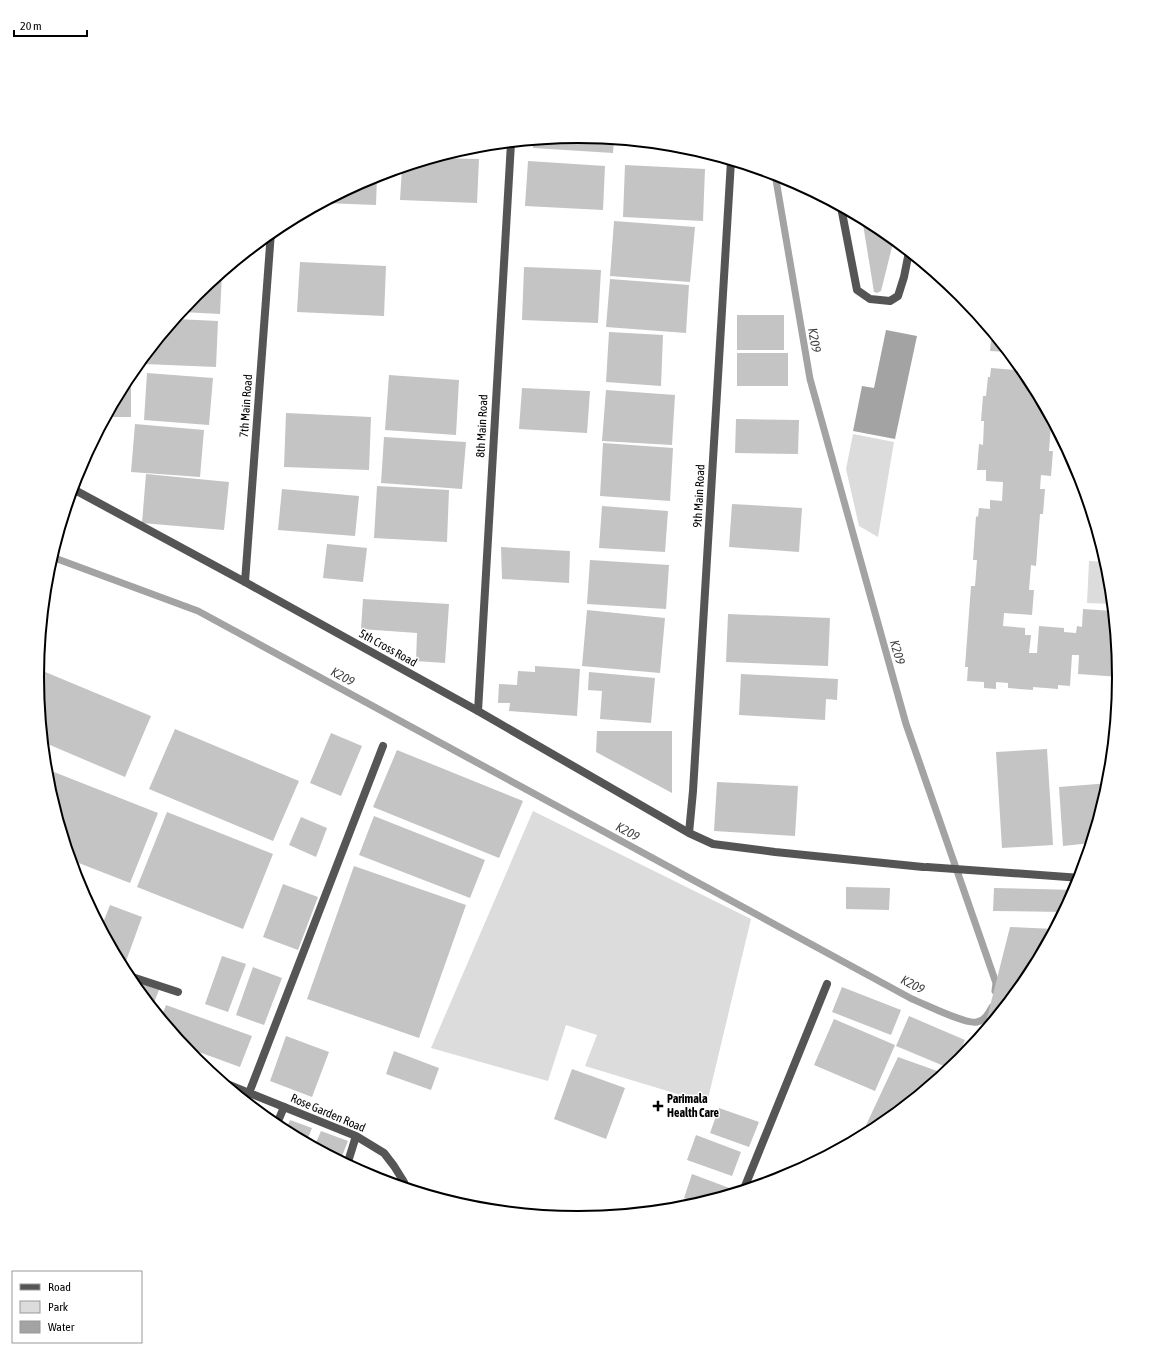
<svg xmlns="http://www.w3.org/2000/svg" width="1157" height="1355" font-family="'Asap Condensed',sans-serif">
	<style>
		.green { fill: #dcdcdc }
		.water { fill: #a3a3a3 }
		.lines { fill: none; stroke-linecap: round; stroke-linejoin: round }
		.stream { stroke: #a3a3a3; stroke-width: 7 }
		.building { fill: #c4c4c4 }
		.lane { stroke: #555; stroke-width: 8 }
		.street { stroke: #555; stroke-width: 8 }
		.poi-dot { fill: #000; stroke: #fff; stroke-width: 1.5 }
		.labels { text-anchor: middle; stroke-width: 3; stroke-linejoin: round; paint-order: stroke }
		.street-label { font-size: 12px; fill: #000; stroke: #fff }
		.poi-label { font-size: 12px; font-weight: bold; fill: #000; stroke: #fff; text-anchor: start }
		.water-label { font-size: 13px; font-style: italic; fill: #444; stroke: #fff }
		.rim { fill: none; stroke: #000; stroke-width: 2 }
	</style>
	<rect width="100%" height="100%" fill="#fff"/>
	<path class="green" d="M853,434L894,442L878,537L859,526L846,469Z
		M1089,561L1107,562L1110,572L1113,604L1087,603Z
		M533,811L751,919L707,1103L585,1066L597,1035L566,1025L548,1081L431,1048Z"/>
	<path class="water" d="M886,330L917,336L895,439L853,431L862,386L874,388Z"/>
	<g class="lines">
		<path class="stream" d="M775,174L810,379L906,724L996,983L995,991
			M52,557L198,611L912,999C925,1004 966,1025 977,1022C985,1020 988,1014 992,1007"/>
	</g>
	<path class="building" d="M579,136L614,139L613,153L533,148V140Z
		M436,158L479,159L477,203L400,200L402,168Z
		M528,161L605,166L603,210L525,206Z
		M625,165L705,169L703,221L623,217Z
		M377,176L376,205L324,203L371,177Z
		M862,218L880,227L894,239L881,291L877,293L874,292Z
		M614,221L695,227L690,282L610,276Z
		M300,262L386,266L384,316L297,312Z
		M524,267L601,270L598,323L522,320Z
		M222,273L220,314L182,312L196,294Z
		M610,279L689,285L686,333L606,327Z
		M737,315H784V350H737Z
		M176,319L218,321L216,367L144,364V358Z
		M992,331L1008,352L990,351Z
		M609,332L663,335L661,386L606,382Z
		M737,353H788V386H737Z
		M1017,362L1029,377L1055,426H1051L1049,451H1053L1051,476L1041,475L1040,489H1045L1043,514H1040L1036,566L1031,565L1029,590H1034L1032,615L1004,613L1003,626L1025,628V635H1031L1029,653H1037L1039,626L1064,628V632L1076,633L1077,626L1082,627L1083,609L1113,611L1120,677L1078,674L1079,655H1072L1070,686L1058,685V689L1033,687V690L1008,688V683L996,682V689L984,688V682L967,681L968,667H965L971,586H975L977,560H973L976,516L978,517L979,508L990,509V500L1002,501L1003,482L986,481V470H977L979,444L983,445L984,421H981L983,396H986L988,377H990L991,368L1016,370Z
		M131,373V417H107L128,376Z
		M147,373L213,378L209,425L144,420Z
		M389,375L459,380L456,435L385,430Z
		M522,388L590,391L587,433L519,429Z
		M606,390L675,395L672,445L602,441Z
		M286,413L371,417L369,470L284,467Z
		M736,419L799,420L798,454L735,453Z
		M135,424L204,430L200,477L131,472Z
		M384,437L466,442L462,489L381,483Z
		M603,443L673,448L670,501L600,496Z
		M146,474L229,482L224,530L142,523Z
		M377,486L449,490L447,542L374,538Z
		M282,489L359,496L355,536L278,530Z
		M732,504L802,508L799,552L729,547Z
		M602,506L668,511L665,552L599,548Z
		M327,544L367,548L363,582L323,578Z
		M501,547L570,551L569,583L502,579Z
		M590,560L669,565L666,609L587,604Z
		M363,599L449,604L445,663L416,661L417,633L361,629Z
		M587,610L665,618L660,673L582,666Z
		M728,614L830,618L828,666L726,662Z
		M535,666L580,669L577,716L509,711L510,703H498L499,684L517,685L518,671L535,672Z
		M38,669L151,716L125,777L43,742L37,677Z
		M589,672L655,678L651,723L600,719L602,691L588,690Z
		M741,674L838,679L837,700L826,699L825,720L739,715Z
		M175,729L299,781L273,841L149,789Z
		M597,731H672V793L596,752Z
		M331,733L362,746L341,796L310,783Z
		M1047,749L1053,845L1002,848L996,752Z
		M397,750L523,801L499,858L373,807Z
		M54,772L158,813L130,883L71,860L48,786Z
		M717,782L798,786L795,836L714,831Z
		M1110,783L1091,843L1063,846L1059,787Z
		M167,812L273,854L243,929L137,887Z
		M374,816L485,860L470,898L359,855Z
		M301,817L327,828L316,857L289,845Z
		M354,866L466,905L419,1038L307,999Z
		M283,884L318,897L298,950L263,937Z
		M846,887L890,888L889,910L846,909Z
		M994,888L1076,890L1064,912L993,911Z
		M110,905L142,917L125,964L119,961L101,928Z
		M1010,927L1055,929L1029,979L983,1034Z
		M222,956L246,964L228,1012L205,1004Z
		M253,967L282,978L264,1025L236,1015Z
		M136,982L159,990L152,1008L134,986Z
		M842,987L901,1010L891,1035L832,1012Z
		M166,1005L252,1036L240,1067L185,1047L161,1018Z
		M909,1016L965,1040L953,1068L951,1069L896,1046Z
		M834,1019L895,1045L875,1091L814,1065Z
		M286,1036L329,1052L312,1097L270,1081Z
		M394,1051L439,1068L431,1090L386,1074Z
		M898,1057L940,1072L936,1081L879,1128L860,1138Z
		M572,1069L625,1088L606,1139L554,1119Z
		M719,1108L759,1122L749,1147L710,1133Z
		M290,1120L312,1128L306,1143L285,1132Z
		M321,1131L348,1141L340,1161L314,1147Z
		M696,1135L741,1152L732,1176L687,1160Z
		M692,1174L740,1192L700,1204L684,1198Z"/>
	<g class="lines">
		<path class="lane" d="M841,207L857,290L870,299L890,301L898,296L904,277L909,252
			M276,1126L284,1107"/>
		<path class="street" d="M73,489L245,582L478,711L689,833L713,844L775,852L923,867
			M245,582L271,232
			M478,711L511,143
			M689,833L693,791L731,161
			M927,867L1081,878
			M126,975L178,992
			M222,1082L356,1136L384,1153L394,1166L404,1182L405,1188
			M249,1093L383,746
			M347,1165L356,1136
			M743,1191L827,984"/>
	</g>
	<path class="poi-dot" d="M656 1100h4v4h4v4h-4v4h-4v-4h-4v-4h4z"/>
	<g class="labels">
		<g class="street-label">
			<text transform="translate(246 406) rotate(-86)" y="4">7th Main Road</text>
			<text transform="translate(482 426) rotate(-87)" y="4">8th Main Road</text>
			<text transform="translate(699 496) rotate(-87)" y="4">9th Main Road</text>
			<text transform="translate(388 648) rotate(29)" y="4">5th Cross Road</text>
			<text transform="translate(328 1113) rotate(23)" y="4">Rose Garden Road</text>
		</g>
		<g class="poi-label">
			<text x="667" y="1103">Parimala<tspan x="667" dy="14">Health Care</tspan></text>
		</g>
		<g class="water-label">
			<text transform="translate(815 340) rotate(80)" y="5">K209</text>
			<text transform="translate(898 652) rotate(74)" y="5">K209</text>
			<text transform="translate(343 676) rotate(29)" y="5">K209</text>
			<text transform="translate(628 831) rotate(29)" y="5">K209</text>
			<text transform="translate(913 984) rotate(27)" y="5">K209</text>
		</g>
	</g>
	<path d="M0 0H1157V1355H0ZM44 677a534 534 0 1 1 1068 0a534 534 0 1 1-1068 0Z" fill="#fff" fill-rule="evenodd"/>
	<path class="rim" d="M44 677a534 534 0 1 1 1068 0a534 534 0 1 1-1068 0Z"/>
	<rect x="12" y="1271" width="130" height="72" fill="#ffffff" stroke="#999999"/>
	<rect x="20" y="1284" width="20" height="6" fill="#555555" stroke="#999999"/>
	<text x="48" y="1291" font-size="12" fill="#000000">Road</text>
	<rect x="20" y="1301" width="20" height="12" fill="#dcdcdc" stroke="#999999"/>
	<text x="48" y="1311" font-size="12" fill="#000000">Park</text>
	<rect x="20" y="1321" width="20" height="12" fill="#a3a3a3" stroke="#999999"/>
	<text x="48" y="1331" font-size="12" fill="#000000">Water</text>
	<path d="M14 30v6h73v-6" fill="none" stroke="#000000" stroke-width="2"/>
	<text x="20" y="30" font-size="12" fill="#000000" stroke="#ffffff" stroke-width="3" paint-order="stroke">20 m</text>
</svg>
